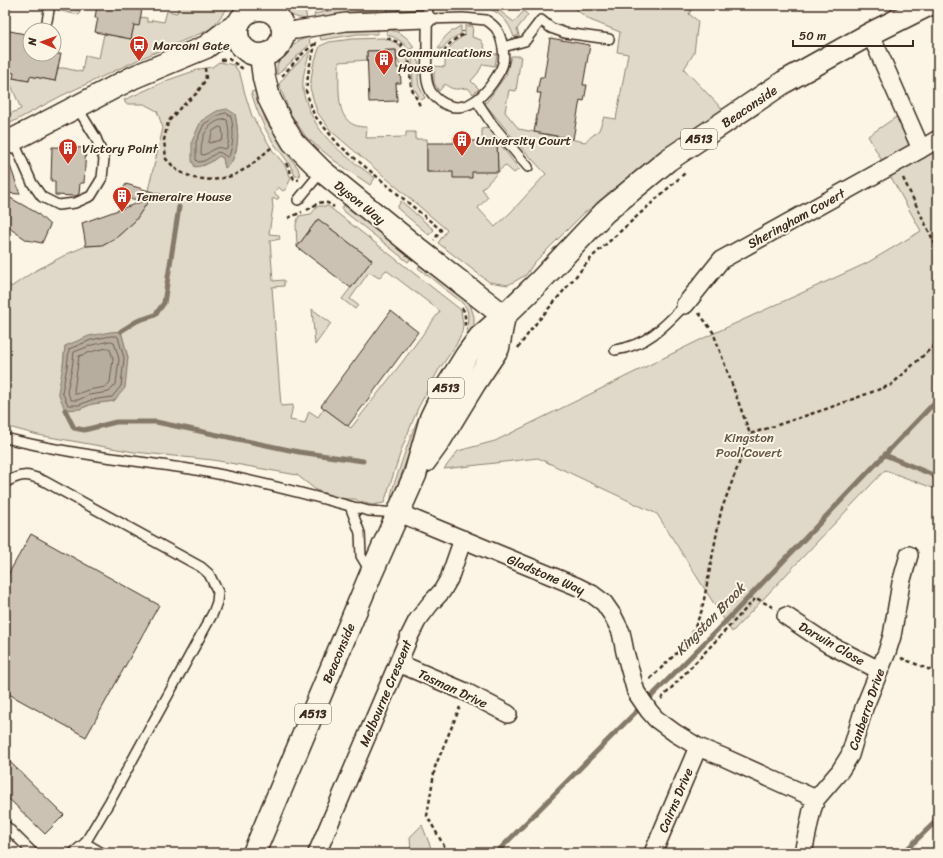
<svg xmlns="http://www.w3.org/2000/svg" width="943" height="858" font-family="Sriracha,sans-serif">
	<style>
		.green { fill: #e0d8c8; stroke: #8e8173; fill-rule: evenodd }
		.water { fill: #b7ad9e; stroke: #85796b }
		.lines { fill: none; stroke-linecap: round; stroke-linejoin: round }
		.shore { stroke: #6d5e51; stroke-width: 1 }
		.stream { stroke: #85796b; stroke-width: 5 }
		.building { fill: #ccc2b3; stroke: #3b2a1e }
		.lane-casing { stroke: #3b2a1e; stroke-width: 12 }
		.street-casing { stroke: #3b2a1e; stroke-width: 20 }
		.secondary-casing { stroke: #3b2a1e; stroke-width: 25 }
		.highway-casing { stroke: #3b2a1e; stroke-width: 25 }
		.path { stroke: #3b2a1e; stroke-width: 2.5; stroke-dasharray: 4 3; stroke-linecap: butt }
		.lane { stroke: #fcf5e5; stroke-width: 9 }
		.street { stroke: #fcf5e5; stroke-width: 17 }
		.secondary { stroke: #fcf5e5; stroke-width: 22 }
		.highway { stroke: #fcf5e5; stroke-width: 22 }
		.labels { text-anchor: middle; stroke-width: 4; stroke-linejoin: round; paint-order: stroke }
		.shield { fill: #fcf5e5; stroke: #75675a; stroke-width: 1 }
		.shield-label { font-size: 12px; font-weight: bold; fill: #3b2a1e }
		.poi-label { font-size: 13px; fill: #3b2a1e; stroke: #fcf5e5; text-anchor: start }
		.street-label { font-size: 13px; fill: #3b2a1e; stroke: #fcf5e5 }
		.park-label { font-size: 13px; fill: #645648; stroke: #fcf5e5 }
		.water-label { font-size: 14px; font-style: italic; fill: #605144; stroke: #fcf5e5 }
	</style>
	<rect width="100%" height="100%" fill="#fcf5e5"/>
	<filter id="ink" filterUnits="userSpaceOnUse"><feTurbulence type="fractalNoise" baseFrequency=".025" numOctaves="2"/><feDisplacementMap in="SourceGraphic" scale="8" xChannelSelector="R" yChannelSelector="G"/><feConvolveMatrix kernelMatrix="1 2 1 2 8 2 1 2 1" color-interpolation-filters="sRGB"/></filter>
	<g filter="url(#ink)">
		<path class="green" d="M69,5H72L71,9L80,11L79,15L61,11L57,9L58,6L68,8Z
			M179,5H230L211,29L142,58L61,96L5,126V116L21,109L9,80L13,78L29,81L30,76L55,81L58,68H64L82,72L85,55L99,58L104,34L131,39L134,25L140,17L147,18V22H151L152,20L164,22L167,11L177,13Z
			M281,5H304L307,19C296,18 287,15 281,5Z
			M393,5H406L396,11L388,12L387,6Z
			M483,5H492L514,22L524,11L528,15L517,29L519,35L514,37C508,19 499,13 483,5Z
			M570,5H694L689,14L698,21L694,53L684,69L727,114L633,180L584,213L534,263L526,275L508,285L489,282L438,243L447,230L331,131L317,112L310,88L313,66L320,46L329,42L352,39L384,38L397,43L402,48L408,56V65H400L397,59L396,50L367,51V60L339,62C339,76 337,107 345,117C350,125 358,127 367,127L366,138L406,137V132H415V139H427V172L498,171L497,141H482V128L490,129L498,138L500,144L519,169L514,173L505,165L482,189L488,197L478,208L495,227L511,212L546,174L519,145L485,104L506,75L511,56H521L516,91L509,90L505,112L519,129L585,142L599,130L604,117L616,119L628,54L617,52L620,32L590,20Z
			M362,7H378V12C357,11 336,13 315,19L314,14L334,10Z
			M461,26V34C452,38 447,42 442,49L438,48C444,36 449,32 461,26Z
			M465,26H473L472,37L481,40L484,46L486,53L497,54L495,66L483,64L478,73L471,81L479,89L473,94L468,88C457,89 453,91 445,84L439,91L434,83V66L445,67C445,64 445,60 445,57C448,47 456,40 465,35Z
			M378,28V34H358L321,40L320,36L337,31Z
			M388,29C400,32 407,36 414,47L409,50C402,41 397,38 386,34Z
			M309,37L310,44L277,75V65L283,54L290,47L298,41Z
			M311,50C306,63 302,76 303,89C303,93 305,98 306,101C317,138 346,156 375,178L370,185L335,161L306,137L290,113L279,84L291,69Z
			M418,56L419,68L418,78L419,86L425,98L421,100L413,86L412,58Z
			M219,62L234,65L240,74L245,94L252,116L273,151L284,164L291,178L286,189L283,191L278,187L274,193L279,197L278,199H272L273,207L269,234L279,235L280,239L270,241L273,281L284,280V286L272,287L281,406L293,405L290,420L305,423L309,411L318,417L324,408L351,428L403,361L440,311L386,270L379,278L369,272L350,299L358,305L355,309L342,299L372,260L318,219L297,247L296,224L299,216L311,214L318,206H328L461,310L463,325L462,332L456,345L438,371L418,408L402,448L384,503L372,505L358,501L356,499H341L316,490L297,475L213,460L134,452L38,435L5,426V344L6,340L8,322L5,319V279L11,287L33,272L67,254L86,246L102,245L117,237L135,221L144,207L163,128L157,111L144,104H126L124,100L168,80L200,69L212,67ZM235,114C238,129 240,146 232,161C230,164 227,166 225,168L223,158L219,156L211,162L203,166ZM121,331L128,358L114,401L92,404L80,409L63,366L65,346Z
			M255,91L266,121L286,152L298,168L300,176H295C290,161 279,152 271,139C262,124 256,108 251,92Z
			M896,117L932,149L938,161V490L885,470L732,632L657,514L538,458L444,469L458,451L495,441L708,336L867,263L921,231L868,136Z
			M401,201L434,230L429,235L397,208Z
			M344,205L412,257L408,262L341,209Z
			M421,264L465,299L471,307L474,317V326L473,334L461,347L467,334L468,314L466,307L459,300L418,268Z
			M312,309L331,323L315,345Z
			M453,356L420,424L410,450L393,498L391,500C391,489 397,477 400,467C408,443 417,418 429,396C436,382 445,369 453,356Z
			M422,825L433,853H411L410,837Z"/>
		<path class="water" d="M227,109L235,114C238,129 240,146 232,161C230,164 227,166 225,168L223,158L219,156C211,162 205,166 195,167L192,161V141L201,121L217,111Z
			M121,331L128,358L125,388L114,401L92,404L80,409L65,410L58,392L63,366L65,346L89,336L110,332Z"/>
		<g class="lines">
			<path class="shore" d="M226,113L231,116C234,131 234,142 229,156L227,157L221,153L218,152C211,156 206,162 198,162L196,160V142L204,124L219,115Z
				M224,119L227,120C229,129 230,138 227,148L225,149C213,144 212,154 202,155L201,154C201,137 206,123 224,119Z
				M220,127L222,128L223,135L222,140L209,143V141L213,131Z
				M111,336H117L118,337L124,358L121,386L112,397L91,400L79,405H68L62,392L67,367L69,349L91,340Z
				M111,341L114,342L119,359L116,384L109,392L89,395L78,400H71L67,391L72,368L74,352L92,345Z
				M108,348L110,349L113,359L110,382L106,387L88,390L77,394H75L74,391L79,356L94,351Z"/>
			<path class="stream" d="M121,331L137,321L155,315L164,303L179,207
				M65,410L74,428L84,430L116,422H156L299,452L363,461
				M885,455L938,477
				M496,853L729,618L938,399
				M903,853L934,823L938,808"/>
		</g>
		<path class="building" d="M97,5H138L137,9H142L139,26L134,25L131,39L95,32L98,18H95Z
			M5,30L30,35V54H61L55,81L30,76L29,81L13,78L14,73L5,71Z
			M550,38L590,45L583,85H587L584,101L580,100L573,139L534,132L541,93H537L540,77H544Z
			M396,50L397,68H400L401,83H396L397,101L369,102L367,51Z
			M454,137H470V141H497L498,172H472V178H453V172H427V143H454Z
			M52,147L86,148L84,183H80L79,194L76,196L55,195V181H51Z
			M5,157H7L20,194L5,193Z
			M126,184L166,196L165,201L149,200L135,221L117,237L102,245L86,246L82,223L146,200L118,198Z
			M5,195L37,213L50,225L42,243L27,240L12,230L5,221Z
			M318,219L372,260L351,288L297,247Z
			M391,311L418,332L348,426L321,406Z
			M31,534L159,605L86,737L5,692V580Z
			M5,757L64,815L45,834L5,795Z"/>
		<g class="lines">
			<defs>
				<path id="lane" d="M427,19L463,18L486,20C490,23 495,26 497,30C502,38 505,54 503,63C502,69 497,76 493,82C481,100 461,116 440,101C436,98 432,95 430,90C424,79 427,63 427,51C427,36 427,20 428,5
					M47,21L50,5
					M503,47L525,41L541,20L551,28L565,33L609,39
					M476,100L492,124L528,167
					M13,140L32,183L42,197L58,205L75,203L91,196L102,178L104,159L96,138L83,117L79,106
					M298,200L322,171
					M615,350C647,345 664,327 685,305
					M5,438C68,454 133,460 196,470C248,479 299,492 350,506L360,533L361,556L370,571
					M5,483C21,473 28,474 44,481L201,567L209,574L218,592L217,602L213,613L110,801L85,843L73,853
					M350,506L369,511L398,513
					M5,825L33,853
					M85,843L102,853"/>
				<path id="street" d="M282,31L296,30L346,22L427,19
					M921,149L938,139
					M685,305L721,260L921,149L878,51L870,34
					M399,513L576,586L592,594L604,603L613,616L621,632L625,652L636,692L649,711L656,719L675,733L698,747L723,757L816,799
					M786,616L828,644L879,670
					M398,663L466,692L508,714
					M317,853L410,635L417,621L430,604L442,591L449,579L463,539
					M653,853L698,747
					M803,853L812,810L816,799L840,771L850,755L864,708L887,652L892,636L901,583L909,555"/>
				<path id="secondary" d="M237 32a23 23 0 1 1 46 0a23 23 0 1 1-46 0Z
					M261,55L264,78L269,98L280,120L293,142L322,171L423,253L504,316
					M5,144L134,77L206,47L227,31L238,24"/>
				<path id="highway" d="M425,461L438,443L474,384L498,348L504,316
					M254,853L371,574L415,475L431,418L443,393L466,356L480,337L504,316L540,281L605,212L668,160L784,82L870,34L928,5"/>
			</defs>
			<use href="#lane" class="lane-casing"/>
			<use href="#street" class="street-casing"/>
			<use href="#secondary" class="secondary-casing"/>
			<use href="#highway" class="highway-casing"/>
			<path class="path" d="M308,5L309,12
				M326,5L329,8
				M387,38L400,43L409,56L411,87L421,108
				M316,42L309,68L306,91L314,115L339,145L441,230L434,240
				M439,51L443,53C448,44 454,39 463,35V31
				M221,60L229,59L243,69
				M205,68L206,79L197,93L180,108L168,122L164,140L166,159L178,171L194,178L213,180L232,176L249,167L273,146
				M282,76L300,56L314,44
				M286,163L294,179L299,180
				M903,178L938,250
				M307,210C319,203 322,198 334,207
				M288,218L302,212
				M462,308C466,313 465,320 465,326
				M699,313L713,332L750,434L826,409L891,385L938,342
				M518,348L533,327L593,256L685,173
				M901,658L938,673
				M650,679L689,641L702,610L721,511L750,434
				M661,699L756,598L774,608
				M448,853L427,816L435,767L460,707"/>
			<use href="#lane" class="lane"/>
			<use href="#street" class="street"/>
			<use href="#secondary" class="secondary"/>
			<use href="#highway" class="highway"/>
		</g>
	</g>
	<defs>
		<symbol id="bus-pin" viewBox="-11 -11 22 30"><path d="M0 17L-7.5 6A9.5 9.5 0 1 1 7.5 6Z" fill="#c8321e" stroke="#fcf5e5"/><path d="M-5-6H5V4H4V6H2V4H-2V6H-4V4H-5ZM-3.5-4V0h7V-4ZM-3.5 1.2v1.5H-2V1.2ZM2 1.2v1.5H3.5V1.2Z" fill="#fff"/></symbol>
		<symbol id="building-pin" viewBox="-11 -11 22 30"><path d="M0 17L-7.5 6A9.5 9.5 0 1 1 7.5 6Z" fill="#c8321e" stroke="#fcf5e5"/><path d="M-4-6H4V6H1V3H-1V6H-4ZM-2.5-4.3h1.7v1.8h-1.7ZM.8-4.3h1.7v1.8H.8ZM-2.5-1h1.7V.8h-1.7ZM.8-1h1.7V.8H.8Z" fill="#fff"/></symbol>
	</defs>
	<g fill-rule="evenodd">
		<use href="#bus-pin" x="128" y="34" width="22" height="30"/>
		<use href="#building-pin" x="373" y="48" width="22" height="30"/>
		<use href="#building-pin" x="451" y="129" width="22" height="30"/>
		<use href="#building-pin" x="57" y="137" width="22" height="30"/>
		<use href="#building-pin" x="111" y="185" width="22" height="30"/>
	</g>
	<g class="labels">
		<g class="shield">
			<rect x="681" y="129" width="36" height="20" rx="3"/>
			<rect x="428" y="378" width="36" height="20" rx="3"/>
			<rect x="295" y="704" width="36" height="20" rx="3"/>
		</g>
		<g class="shield-label">
			<text x="699" y="143">A513</text>
			<text x="446" y="392">A513</text>
			<text x="313" y="718">A513</text>
		</g>
		<g class="poi-label">
			<text x="153" y="50">Marconi Gate</text>
			<text x="398" y="57">Communications<tspan x="398" dy="15">House</tspan></text>
			<text x="476" y="145">University Court</text>
			<text x="82" y="153">Victory Point</text>
			<text x="136" y="201">Temeraire House</text>
		</g>
		<g class="street-label">
			<text transform="translate(749 106) rotate(-34)" y="5">Beaconside</text>
			<text transform="translate(360 202) rotate(39)" y="5">Dyson Way</text>
			<text transform="translate(796 218) rotate(-29)" y="5">Sheringham Covert</text>
			<text transform="translate(546 574) rotate(23)" y="5">Gladstone Way</text>
			<text transform="translate(832 643) rotate(30)" y="5">Darwin Close</text>
			<text transform="translate(338 653) rotate(-67)" y="5">Beaconside</text>
			<text transform="translate(453 688) rotate(25)" y="5">Tasman Drive</text>
			<text transform="translate(385 693) rotate(-67)" y="5">Melbourne Crescent</text>
			<text transform="translate(866 709) rotate(-71)" y="5">Canberra Drive</text>
			<text transform="translate(675 800) rotate(-67)" y="5">Cairns Drive</text>
		</g>
		<g class="park-label">
			<text x="749" y="442">Kingston<tspan x="749" dy="15">Pool Covert</tspan></text>
		</g>
		<g class="water-label">
			<text transform="translate(710 619) rotate(-46)" y="5">Kingston Brook</text>
		</g>
	</g>
	<rect width="943" height="858" fill="none" stroke="#fcf5e5" stroke-width="20"/>
	<rect x="10" y="10" width="923" height="838" fill="none" stroke="#3b2a1e" stroke-width="1.5" filter="url(#ink)"/>
	<g transform="translate(42 42) rotate(272)"><circle r="19" fill="#fcf5e5" stroke="#afa495"/>
	<path d="M0-3L7 15L0 10L-7 15Z" fill="#c8321e"/>
	<text y="-6" font-size="11" font-weight="bold" text-anchor="middle" fill="#3b2a1e">N</text>
	</g>
	<path d="M793 40v6h120v-6" fill="none" stroke="#3b2a1e" stroke-width="2"/>
	<text x="799" y="40" font-size="12" fill="#3b2a1e" stroke="#fcf5e5" stroke-width="3" paint-order="stroke">50 m</text>
</svg>
